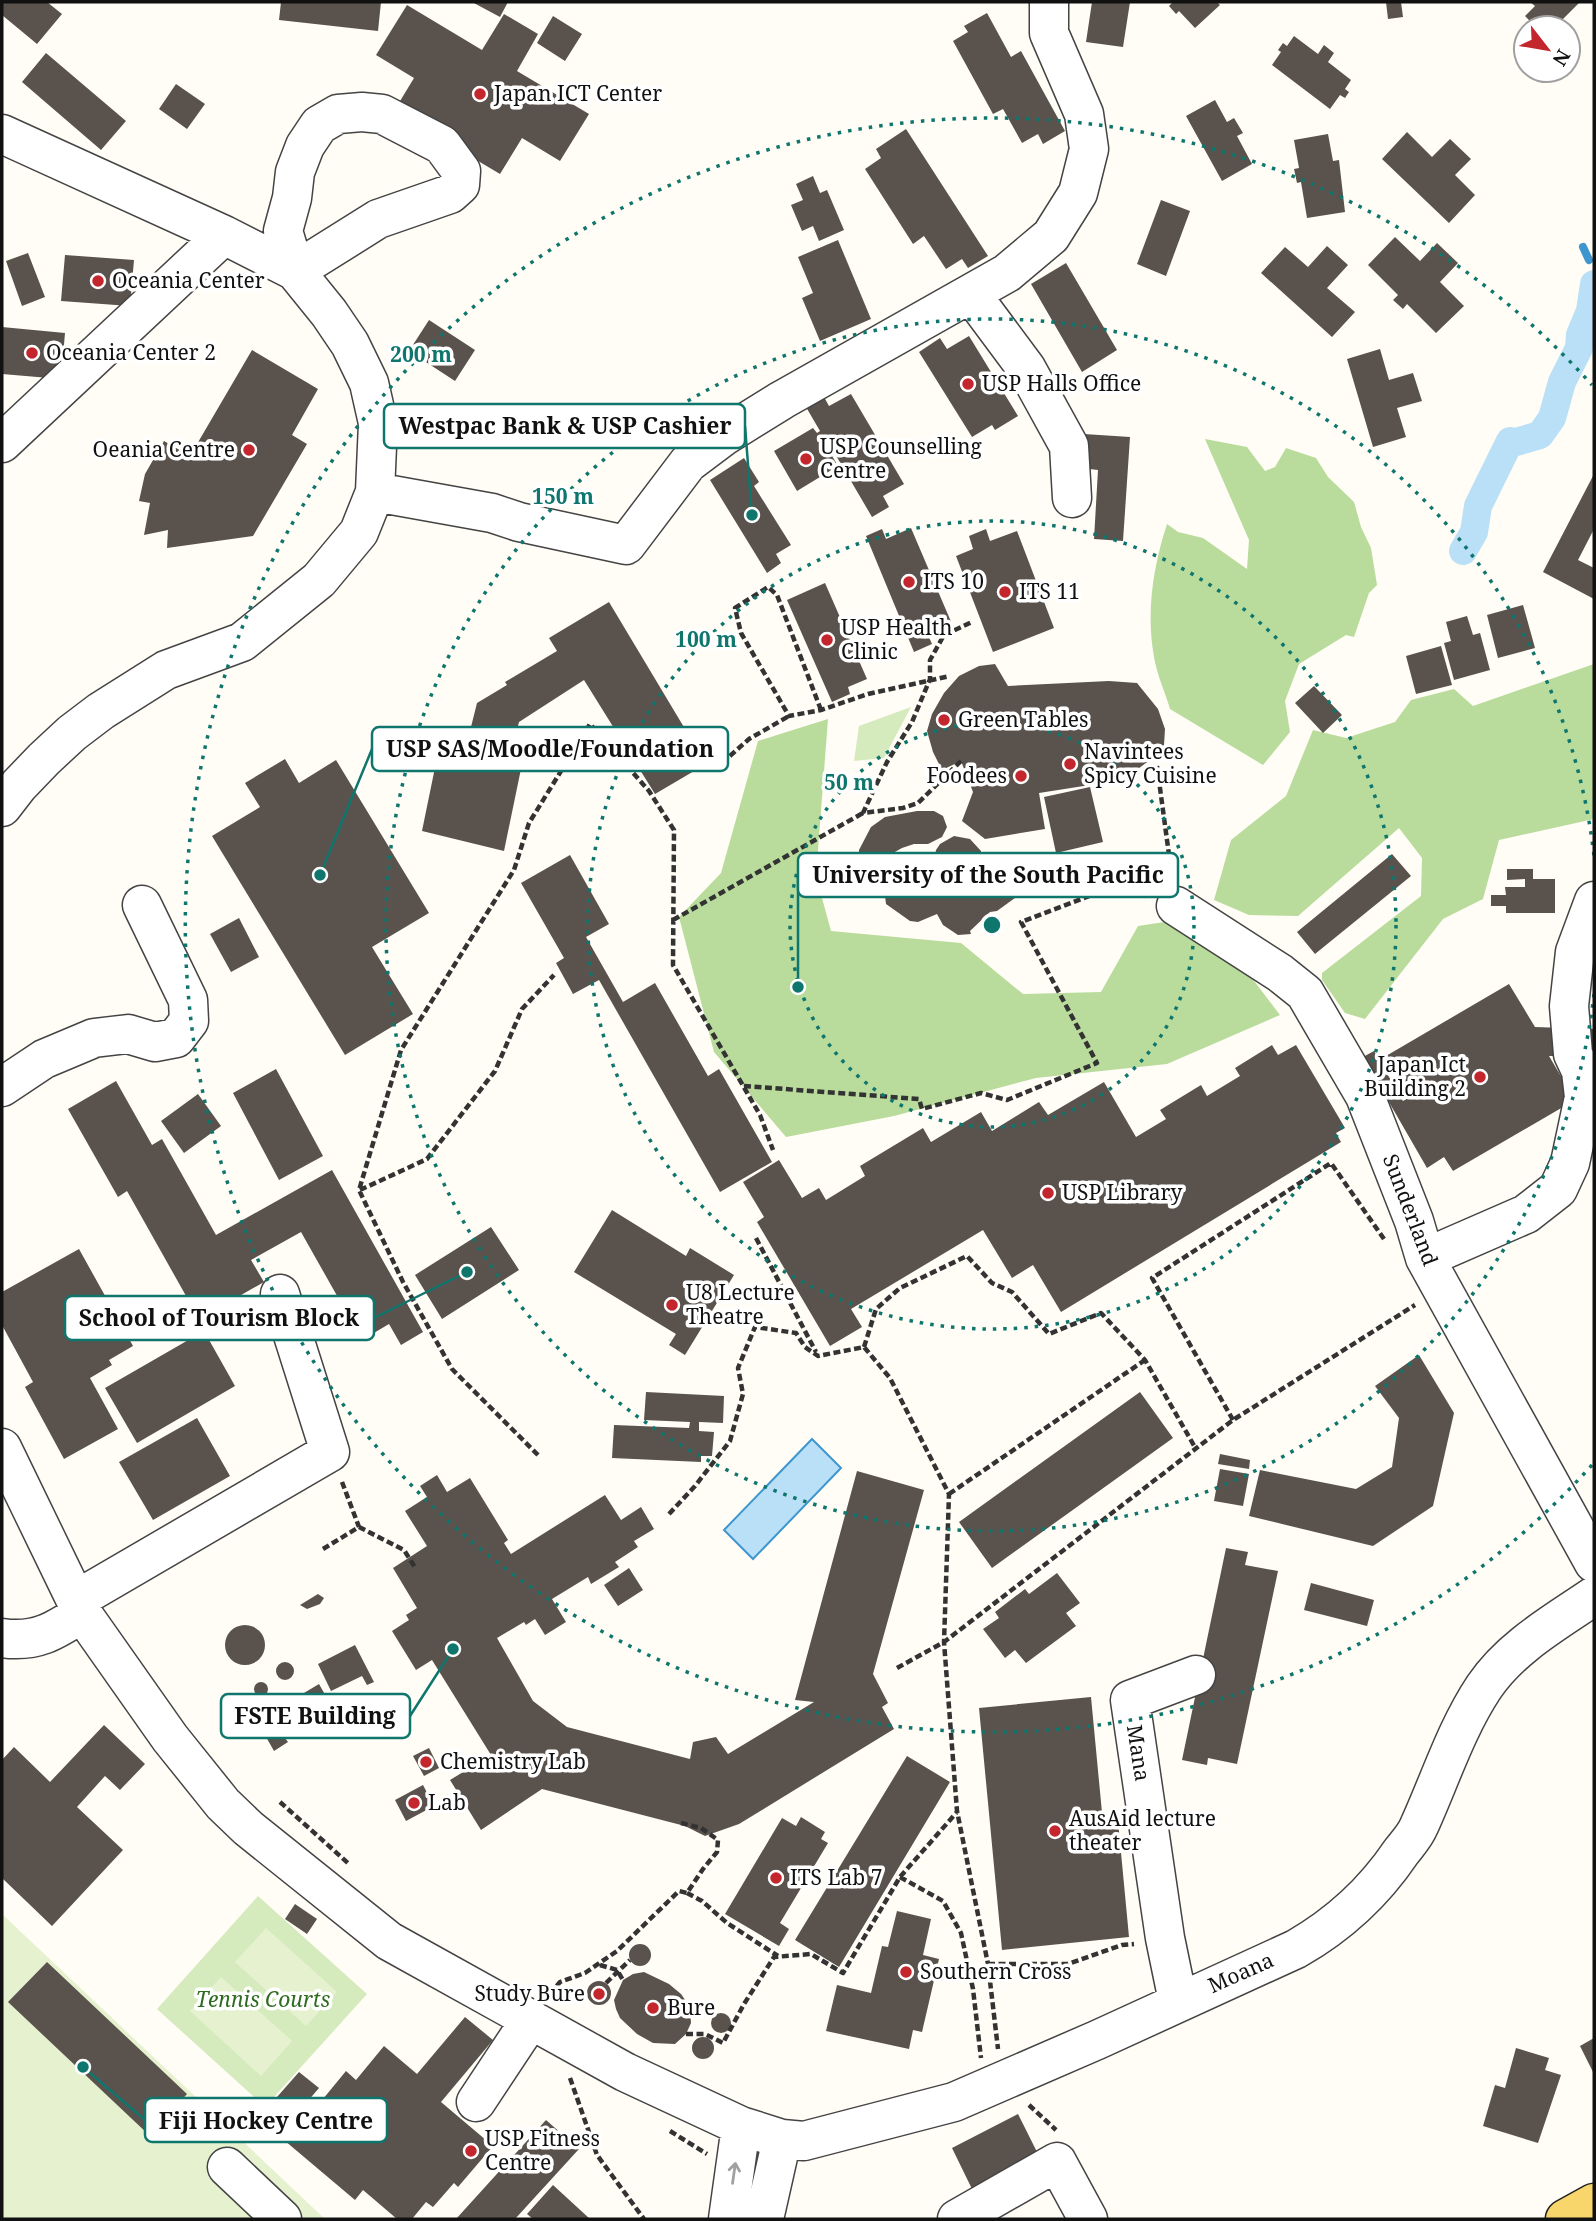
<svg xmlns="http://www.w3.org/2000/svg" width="1596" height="2221" font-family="'Noto Serif',serif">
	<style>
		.green { fill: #d5ebbd }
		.forest { fill: #b9dc9c }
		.pitch { fill: #e6f2cf }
		.water { fill: #b9e0f7; stroke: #3f96cf; stroke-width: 2 }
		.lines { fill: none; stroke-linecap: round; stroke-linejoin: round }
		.stream { stroke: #3f96cf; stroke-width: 8 }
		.canal { stroke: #b9e0f7; stroke-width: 28 }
		.building { fill: #5a524d }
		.minor-casing { stroke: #444; stroke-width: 41 }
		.major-casing { stroke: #222; stroke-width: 41 }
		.path { stroke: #333; stroke-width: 4.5; stroke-dasharray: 7 3.5; stroke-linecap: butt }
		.minor { stroke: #fff; stroke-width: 38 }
		.major { stroke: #f9d66b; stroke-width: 38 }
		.oneway { stroke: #a0a0a0 }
		.ring { fill: none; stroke: #0f766e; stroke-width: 3.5; stroke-dasharray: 3.5 7 }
		.poi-dot { fill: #c4262e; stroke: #fff; stroke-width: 2.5 }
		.labels { text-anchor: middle; stroke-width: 7; stroke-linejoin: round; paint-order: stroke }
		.poi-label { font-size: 21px; fill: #111; stroke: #fff; text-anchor: start }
		.street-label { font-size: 21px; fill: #111; stroke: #fff }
		.park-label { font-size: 21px; font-style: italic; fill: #2f6b1f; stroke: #fff }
		.centre { fill: #0f766e; stroke: #fff; stroke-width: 3.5 }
		.ring-label { font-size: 21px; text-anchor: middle; font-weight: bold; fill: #0f766e; stroke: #fff; stroke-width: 7; stroke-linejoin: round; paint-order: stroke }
		.leader { fill: none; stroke: #0f766e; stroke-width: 2.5 }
		.callout-dot { fill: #0f766e; stroke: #fff; stroke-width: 2.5 }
		.callout { fill: #fff; stroke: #0f766e; stroke-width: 2.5 }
		.callout-label { font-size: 23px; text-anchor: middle; font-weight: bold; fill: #111 }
	</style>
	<rect width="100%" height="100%" fill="#fffdf5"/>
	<path class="green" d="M911,707L884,758L854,761L859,726Z
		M258,1896L367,1994L265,2107L157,2009Z"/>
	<path class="forest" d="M1205,439L1247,447L1265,471L1275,467L1286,448L1316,458L1328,477L1354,502L1361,527L1371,548L1377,585L1369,593L1354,637L1346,635L1299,664L1285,701L1290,732L1263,765L1170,709C1165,692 1157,675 1154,657C1146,612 1153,567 1167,524L1178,532L1203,538L1247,569L1249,540Z
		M1594,664V819L1499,840L1483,899L1443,919L1365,1019L1345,1013L1322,980V973L1421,896L1422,858L1399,828L1298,916L1249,915L1214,900L1231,840L1286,796L1313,730L1346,738L1395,722L1411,700L1454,689L1473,706Z
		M828,719L816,876L831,931L961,943L1023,994L1101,992L1138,926L1171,921L1245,969L1280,1015L1167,1064L1036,1078L894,1116L786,1137L714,1052L679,917L721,873L758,741Z"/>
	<path class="pitch" d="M2,1914L325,2219H2Z
		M266,1928L337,1992L306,2026L235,1962Z
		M221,1977L292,2041L261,2076L190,2011Z"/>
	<path class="water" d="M812,1439L841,1468L753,1559L724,1530Z"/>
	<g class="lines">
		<path class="stream" d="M1583,247L1589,260"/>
		<path class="canal" d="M1463,551L1474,532L1478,506L1510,441L1516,442L1540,435L1552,418L1562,382L1579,348L1580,335L1590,311L1594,284"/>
	</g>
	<path class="building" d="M2,2H47L62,14L37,44L2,15Z
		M281,2H381L378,31L279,20Z
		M472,2H508L500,17Z
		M1092,2H1130L1123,47L1086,42Z
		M1173,2H1217L1220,5L1195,28L1179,11L1176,14L1169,6Z
		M1386,2H1401L1403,17L1388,19Z
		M1530,2H1580L1556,26L1551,21L1544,28H1537L1525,16L1535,6Z
		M407,5L482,50L504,14L538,34L517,71L589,114L560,161L522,138L500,174L394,111L414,78L376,55Z
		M987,13L1011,57L1021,51L1065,131L1043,144L1038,134L1022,143L1003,109L993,114L953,41L968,32L964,26Z
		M553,16L582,34L565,61L537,43Z
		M1294,36L1318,54L1324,45L1334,53L1328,62L1351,80L1345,89L1349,92L1345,98L1340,95L1330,109L1272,65L1281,52L1278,50L1283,43L1287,46Z
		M46,53L126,121L101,150L22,82Z
		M176,84L205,104L187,129L159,109Z
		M1215,100L1227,122L1234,118L1243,133L1237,136L1252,164L1222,181L1186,116Z
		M906,129L988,256L968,268L962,259L946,269L924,236L913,244L865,169L881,158L876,149Z
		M1407,132L1432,157L1450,139L1471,159L1455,175L1475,195L1449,223L1382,159Z
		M1328,134L1333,161L1339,160L1345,212L1307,218L1301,182L1297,183L1294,169L1299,168L1294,140Z
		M813,176L820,193L827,190L844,230L819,241L813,226L802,231L791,205L803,200L796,184Z
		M1161,200L1190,211L1166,276L1137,264Z
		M1395,237L1420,261L1437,243L1458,263L1440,282L1464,306L1436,333L1407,304L1403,309L1393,300L1398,295L1368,265Z
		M838,240L871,319L820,341L802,298L813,293L798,257Z
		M1327,246L1348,265L1327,288L1355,312L1332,337L1261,273L1285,247L1308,267Z
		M28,253L45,297L22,306L6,261Z
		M65,255L134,260L130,306L61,301Z
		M1066,263L1117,350L1082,372L1031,284Z
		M429,320L475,350L455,381L409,351Z
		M2,327L65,333L61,379L2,374Z
		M969,336L1018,416L995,430L992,425L972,437L919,352L940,338L947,349Z
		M1380,349L1389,380L1413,373L1422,401L1397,408L1406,437L1373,447L1347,359Z
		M252,350L318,389L292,435L307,444L253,536L167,548L168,530L144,535L150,503L139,501L145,474L164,441L190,456Z
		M851,394L904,484L883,496L889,507L872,517L831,447L828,449L838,466L797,491L774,451L813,428L817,433L820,431L806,407L824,397L829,406Z
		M1084,434L1130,437L1123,541L1094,539L1098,470L1081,468Z
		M744,458L759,482L754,486L791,545L776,554L781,563L767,573L710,480Z
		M1594,474V529L1578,560L1594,568V599L1543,572Z
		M911,528L952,624L928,635L932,644L914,652L866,536L882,529L886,539Z
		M986,529L990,541L1017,531L1054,628L993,652L956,556L973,549L969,536Z
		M825,583L867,679L848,687L850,694L832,702L787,600Z
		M609,602L706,764L655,794L584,680L519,722L509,760L522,764L504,851L422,831L439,748L465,751L477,703L507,685L505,682L557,651L549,638Z
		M1523,605L1535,648L1498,658L1487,615Z
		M1467,616L1473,635L1480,633L1490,670L1454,680L1444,643L1451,641L1446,622Z
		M1441,646L1452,685L1416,694L1406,656Z
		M995,664L1008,686L1109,681L1137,683L1158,709L1165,729L1164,745L1154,757L1131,774L1094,781L1090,785L1039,793L1045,829L985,839L962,821L973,792L961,761L942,770L933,752L927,731L932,714L944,693L959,676L979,666Z
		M1314,686L1342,715L1323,733L1295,703Z
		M285,759L299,783L336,760L429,913L372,947L413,1014L345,1055L212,836L260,807L245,783Z
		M1090,787L1103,842L1056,853L1044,797Z
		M917,811H934L943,816L947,827L942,837L928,844H914L902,848L884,858L876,870L866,869L859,860V850L871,827L885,817Z
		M954,836L970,839L981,851V867L978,877H998L1003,873L1005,868L1019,876V895L997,911L990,912L970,931L971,934L958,935L943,925L937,914L918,922L910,921L886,904L885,896L894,866L901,861L924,858L934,863L936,850L940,844Z
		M1392,854L1411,876L1315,954L1297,932Z
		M570,855L609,924L586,937L623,1002L655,983L708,1076L719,1069L772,1162L720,1192L599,980L573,994L556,963L564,958L521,883Z
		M1507,869H1533V879H1555V913H1506V906H1491V895H1506L1505,887H1525V879L1507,880Z
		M239,918L259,957L231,972L210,934Z
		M1509,984L1535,1027L1594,1029V1056H1549L1575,1100L1453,1171L1444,1157L1427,1168L1363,1057L1374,1051L1403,1101L1410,1097L1386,1056Z
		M1272,1045L1278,1055L1296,1045L1345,1128L1336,1133L1341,1142L1061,1312L1033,1265L1012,1278L983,1230L851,1309L862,1327L830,1346L757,1222L764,1217L743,1182L779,1160L802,1198L819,1188L826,1200L865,1176L860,1166L923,1128L931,1142L981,1112L992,1131L1039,1102L1048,1115L1104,1082L1136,1137L1166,1119L1160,1110L1201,1085L1207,1096L1240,1076L1235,1068Z
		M276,1069L323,1156L279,1180L233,1093Z
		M116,1081L152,1145L162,1139L216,1235L332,1170L423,1332L401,1345L389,1324L362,1340L301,1232L251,1260L264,1282L199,1319L127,1191L118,1197L68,1109Z
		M198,1094L221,1126L184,1153L161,1121Z
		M612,1210L686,1256L690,1248L734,1275L685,1355L669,1345L676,1334L574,1272Z
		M491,1227L519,1270L442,1319L415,1275Z
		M79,1249L133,1346L109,1360L112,1365L90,1378L118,1429L64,1459L25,1387L33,1382L2,1325V1292Z
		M204,1331L235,1386L137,1443L105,1388Z
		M1419,1355L1454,1413L1433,1506L1373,1546L1249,1516L1260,1470L1356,1489L1392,1467L1399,1418L1375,1386Z
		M646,1392L724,1396L723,1423L699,1422V1431L714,1432L712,1456H701V1462L612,1458L614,1425L689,1428L690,1422L644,1420Z
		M1140,1392L1173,1438L992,1568L959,1522Z
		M197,1418L230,1476L153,1520L119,1462Z
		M1220,1454L1250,1460L1249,1469L1218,1464Z
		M1220,1469L1249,1474L1243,1506L1214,1501Z
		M857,1471L924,1490L873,1674L888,1703L882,1707L894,1729L739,1824L705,1836L685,1826L542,1789L481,1830L450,1780L491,1755L432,1660L416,1670L392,1631L409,1620L406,1615L417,1608L393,1568L427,1546L405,1511L427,1497L420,1486L437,1475L447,1492L470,1478L508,1540L504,1543L511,1554L605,1495L621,1520L641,1507L654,1529L634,1541L638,1547L615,1562L619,1567L591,1584L588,1577L552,1599L566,1622L545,1635L535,1619L526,1625L524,1622L497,1638L533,1701L567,1727L690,1759L693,1742L716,1737L728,1754L814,1702L795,1700Z
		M1226,1548L1248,1552L1245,1565L1278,1571L1237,1764L1208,1758L1207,1765L1182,1760Z
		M629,1568L643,1590L618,1606L604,1585Z
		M1057,1573L1080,1603L1066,1613L1076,1626L1026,1663L1015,1650L1005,1658L983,1629L999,1618L995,1612L1025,1589L1029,1594Z
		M1311,1583L1374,1600L1367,1626L1304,1610Z
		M318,1594L324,1598L320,1604L307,1609L300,1605Z
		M225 1645a20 20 0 1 1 40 0a20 20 0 1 1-40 0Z
		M355,1645L374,1682L367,1685L362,1676L331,1691L318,1664Z
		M276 1671a9 9 0 1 1 18 0a9 9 0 1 1-18 0Z
		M254 1689a7 7 0 1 1 14 0a7 7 0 1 1-14 0Z
		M319,1684L336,1714L303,1734L300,1729L285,1738L288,1742L274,1751L257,1721Z
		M1091,1697L1103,1823L1118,1821L1129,1937L1002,1950L979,1708Z
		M104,1725L145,1764L120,1790L105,1776L77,1807L123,1850L52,1926L2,1878V1760L14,1747L50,1782Z
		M429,1748L439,1768L424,1776L413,1756Z
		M907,1756L950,1782L839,1967L795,1940Z
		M423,1785L434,1806L406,1821L395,1800Z
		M801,1817L825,1832L821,1839L828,1843L780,1923L789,1929L779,1946L725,1914L782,1818L796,1826Z
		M295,1904L317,1919L307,1934L285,1919Z
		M897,1911L931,1919L923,1955L939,1959L922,2032L913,2030L909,2049L826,2031L837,1985L871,1993L882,1946L888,1947Z
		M629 1955a11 11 0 1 1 22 0a11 11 0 1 1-22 0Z
		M47,1962L187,2094L149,2135L8,2002Z
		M644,1972L669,1984L681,1994L690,2007L691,2023L686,2034L675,2044L653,2043L637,2034L620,2018L616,2009L614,2000L623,1980L633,1974Z
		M587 1993a12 12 0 1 1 24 0a12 12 0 1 1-24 0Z
		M711 2023a10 10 0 1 1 20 0a10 10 0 1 1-20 0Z
		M465,2017L493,2040L441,2102L493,2146L458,2187L454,2183L433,2207L426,2202L412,2219H397L363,2190L355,2200L278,2135L275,2138L255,2122L299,2072L319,2088L301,2109L309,2116L346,2071L356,2080L384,2046L417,2074Z
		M692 2048a11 11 0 1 1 22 0a11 11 0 1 1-22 0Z
		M1594,2038V2074L1580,2046Z
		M1516,2048L1549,2058L1545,2070L1561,2075L1538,2143L1483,2126L1495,2085L1505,2088Z
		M1018,2114L1039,2156L972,2189L952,2148Z
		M546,2120L579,2149L515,2219H456Z
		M553,2185L590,2219H533L527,2214Z"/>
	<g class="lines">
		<defs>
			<path id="minor" d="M362,112L382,114L442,145L461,171L460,185L450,194L378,219L295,271L283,231L292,198L295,172L305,146L319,125L338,114Z
				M2,134L224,235L295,271L329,313L350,344L369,383L378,423L375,492L359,532L319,580L242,642L166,670L101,711L72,733L44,759L19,785L2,807
				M971,294L1026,368L1069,446L1072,498
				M2,443L224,235
				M375,492L492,513L519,522L626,545L688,463L724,436L782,400L1007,273L1051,236L1078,193L1089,149L1084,114L1049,33V2
				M1176,906L1280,973L1305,993L1365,1096L1414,1221L1425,1258L1594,1563
				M2,1087L44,1059L94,1038L128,1034L155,1042L176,1038L189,1021L188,1000L142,905
				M1425,1258L1526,1214L1558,1189L1570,1163L1584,1097L1581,1071L1573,1054L1569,1006L1575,952L1594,901
				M2,1448L82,1613L170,1738L223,1804L248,1828L389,1941L625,2072L741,2126L782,2139L804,2141L954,2102L1097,2040L1296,1949C1338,1925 1374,1892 1401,1852C1407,1844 1415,1836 1419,1826C1440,1780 1456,1729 1484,1687C1511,1647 1556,1622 1594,1596
				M76,1600L330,1452L280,1294
				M2,1638C36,1643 55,1631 82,1613
				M1178,2001L1165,1938L1130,1700L1196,1675
				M476,2102L531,2019
				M227,2167L282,2219
				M728,2219L741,2126
				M764,2219L782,2139
				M957,2219L1057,2162L1088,2219"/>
			<path id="major" d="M1565,2219L1594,2203"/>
		</defs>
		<use href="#minor" class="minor-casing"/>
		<use href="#major" class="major-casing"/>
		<path class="path" d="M821,710L777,595L768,587L735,608L741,633L789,716L821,710L868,694L950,676
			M961,761L918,803L903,808L863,813L887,762L912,722L930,679V660L944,635L972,622
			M722,763L749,739L789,716
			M1157,766L1172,877
			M1062,863L1092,856L1113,887L1148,897
			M673,920L863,813
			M744,1086L919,1099L922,1109L981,1093L1007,1100L1097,1063L1021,922L1113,887
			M360,1190L427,1159L495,1071L522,1009L554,975
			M756,1238L816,1352
			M864,1347L876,1309L900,1288L967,1256L992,1283L1012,1292L1049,1334L1101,1313L1145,1360L1196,1449
			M1233,1420L1152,1278L1331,1163L1384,1239
			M538,1455L452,1369L403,1282L359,1190L401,1050L514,870L529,823L590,724L649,791L674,830L673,965L760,1115L773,1150
			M342,1482L359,1527
			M949,1494L1145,1360
			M669,1514L695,1486L730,1441L743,1394L738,1368L755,1327L796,1333L805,1347L818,1356L864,1347L890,1378L949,1494L944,1642L957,1811L988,1964L998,2049
			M323,1549L359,1527L404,1550L416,1569
			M897,1668L944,1642L1233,1420L1415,1305
			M280,1802L349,1864
			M900,1877L943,1901L961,1933L973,1989L981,2058
			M687,1893L702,1901L727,1923L778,1956
			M988,1964H1068L1122,1945L1134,1944
			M600,1965L617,1970L623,1980
			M606,1983L630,1960
			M550,1994L560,1982L585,1973L617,1951L679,1891L687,1893L703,1869L717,1852L718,1840L701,1828L681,1823
			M686,2034H705L723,2043L744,2004L774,1957L811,1954L843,1973L900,1877L957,1812
			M570,2078L597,2155L644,2219
			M1029,2105L1056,2130
			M670,2131L707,2154"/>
		<use href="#minor" class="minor"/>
		<use href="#major" class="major"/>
	</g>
	<defs><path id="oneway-shaft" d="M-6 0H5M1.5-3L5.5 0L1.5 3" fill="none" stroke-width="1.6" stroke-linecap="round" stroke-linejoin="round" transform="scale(1.75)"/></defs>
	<use class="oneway" href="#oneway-shaft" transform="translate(734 2173) rotate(-82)"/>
	<g class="ring">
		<circle cx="992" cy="925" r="202"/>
		<circle cx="992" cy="925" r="404"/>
		<path d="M1594 994A606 606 0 1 1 1594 856"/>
		<path d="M1592 1465A807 807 0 1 1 1592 385"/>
	</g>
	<g class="poi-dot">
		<circle cx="480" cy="94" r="7"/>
		<circle cx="98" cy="281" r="7"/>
		<circle cx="32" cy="353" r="7"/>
		<circle cx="968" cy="384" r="7"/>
		<circle cx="249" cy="450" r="7"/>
		<circle cx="806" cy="459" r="7"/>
		<circle cx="909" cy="582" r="7"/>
		<circle cx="1005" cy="592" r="7"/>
		<circle cx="827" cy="640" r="7"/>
		<circle cx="944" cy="720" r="7"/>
		<circle cx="1070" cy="764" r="7"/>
		<circle cx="1021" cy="776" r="7"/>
		<circle cx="1480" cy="1077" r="7"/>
		<circle cx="1048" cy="1193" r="7"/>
		<circle cx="672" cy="1305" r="7"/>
		<circle cx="426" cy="1762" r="7"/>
		<circle cx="414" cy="1803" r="7"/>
		<circle cx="1055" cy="1831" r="7"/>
		<circle cx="776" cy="1878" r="7"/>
		<circle cx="906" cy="1972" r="7"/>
		<circle cx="599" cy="1994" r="7"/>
		<circle cx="653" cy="2008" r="7"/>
		<circle cx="471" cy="2151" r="7"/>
	</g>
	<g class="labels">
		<g class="poi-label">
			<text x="494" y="101">Japan ICT Center</text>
			<text x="112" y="288">Oceania Center</text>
			<text x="46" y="360">Oceania Center 2</text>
			<text x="982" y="391">USP Halls Office</text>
			<text x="820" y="454">USP Counselling<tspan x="820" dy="24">Centre</tspan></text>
			<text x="235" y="457" text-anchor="end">Oeania Centre</text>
			<text x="923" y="589">ITS 10</text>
			<text x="1019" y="599">ITS 11</text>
			<text x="841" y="635">USP Health<tspan x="841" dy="24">Clinic</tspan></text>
			<text x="958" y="727">Green Tables</text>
			<text x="1084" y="759">Navintees<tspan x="1084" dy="24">Spicy Cuisine</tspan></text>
			<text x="1007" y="783" text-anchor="end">Foodees</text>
			<text x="1466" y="1072" text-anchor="end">Japan Ict<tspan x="1466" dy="24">Building 2</tspan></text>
			<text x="1062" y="1200">USP Library</text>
			<text x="686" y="1300">U8 Lecture<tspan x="686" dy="24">Theatre</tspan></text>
			<text x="440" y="1769">Chemistry Lab</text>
			<text x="428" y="1810">Lab</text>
			<text x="1069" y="1826">AusAid lecture<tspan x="1069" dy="24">theater</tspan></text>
			<text x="790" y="1885">ITS Lab 7</text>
			<text x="920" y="1979">Southern Cross</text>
			<text x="585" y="2001" text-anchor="end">Study Bure</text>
			<text x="667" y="2015">Bure</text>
			<text x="485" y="2146">USP Fitness<tspan x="485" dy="24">Centre</tspan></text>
		</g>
		<g class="street-label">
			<text transform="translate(1410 1210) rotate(69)" y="7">Sunderland</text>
			<text transform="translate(1138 1753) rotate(81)" y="7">Mana</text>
			<text transform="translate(1241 1973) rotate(-24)" y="7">Moana</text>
		</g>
		<g class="park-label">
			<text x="263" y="2007">Tennis Courts</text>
		</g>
	</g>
	<circle cx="992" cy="925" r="10" class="centre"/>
	<g class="ring-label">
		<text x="421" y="362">200 m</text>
		<text x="563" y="504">150 m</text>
		<text x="706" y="647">100 m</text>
		<text x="849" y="790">50 m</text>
	</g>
	<path class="leader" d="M752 515L745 426M320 875L372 749M798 987L798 875M467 1272L374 1318M453 1649L410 1716M83 2067L145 2120"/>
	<g class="callout-dot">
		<circle cx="752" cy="515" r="7"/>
		<circle cx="320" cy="875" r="7"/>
		<circle cx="798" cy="987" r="7"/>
		<circle cx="467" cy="1272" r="7"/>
		<circle cx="453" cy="1649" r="7"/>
		<circle cx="83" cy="2067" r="7"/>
	</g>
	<g class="callout">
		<rect x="384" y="404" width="361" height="44" rx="7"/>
		<rect x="372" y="727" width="356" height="44" rx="7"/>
		<rect x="798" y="853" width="380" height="44" rx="7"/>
		<rect x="65" y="1296" width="309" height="44" rx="7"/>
		<rect x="221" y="1694" width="189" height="44" rx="7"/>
		<rect x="145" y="2098" width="242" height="44" rx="7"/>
	</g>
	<g class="callout-label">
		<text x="565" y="434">Westpac Bank &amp; USP Cashier</text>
		<text x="550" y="757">USP SAS/Moodle/Foundation</text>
		<text x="988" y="883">University of the South Pacific</text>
		<text x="219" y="1326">School of Tourism Block</text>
		<text x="315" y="1724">FSTE Building</text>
		<text x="266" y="2129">Fiji Hockey Centre</text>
	</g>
	<rect width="1596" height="2221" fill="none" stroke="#111111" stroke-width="7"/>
	<g transform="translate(1547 49) rotate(121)"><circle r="33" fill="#ffffff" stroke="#a0a0a0" stroke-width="2"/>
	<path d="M0-5L12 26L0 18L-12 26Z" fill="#c4262e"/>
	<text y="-10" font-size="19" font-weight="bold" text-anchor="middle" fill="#111111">N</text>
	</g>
</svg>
